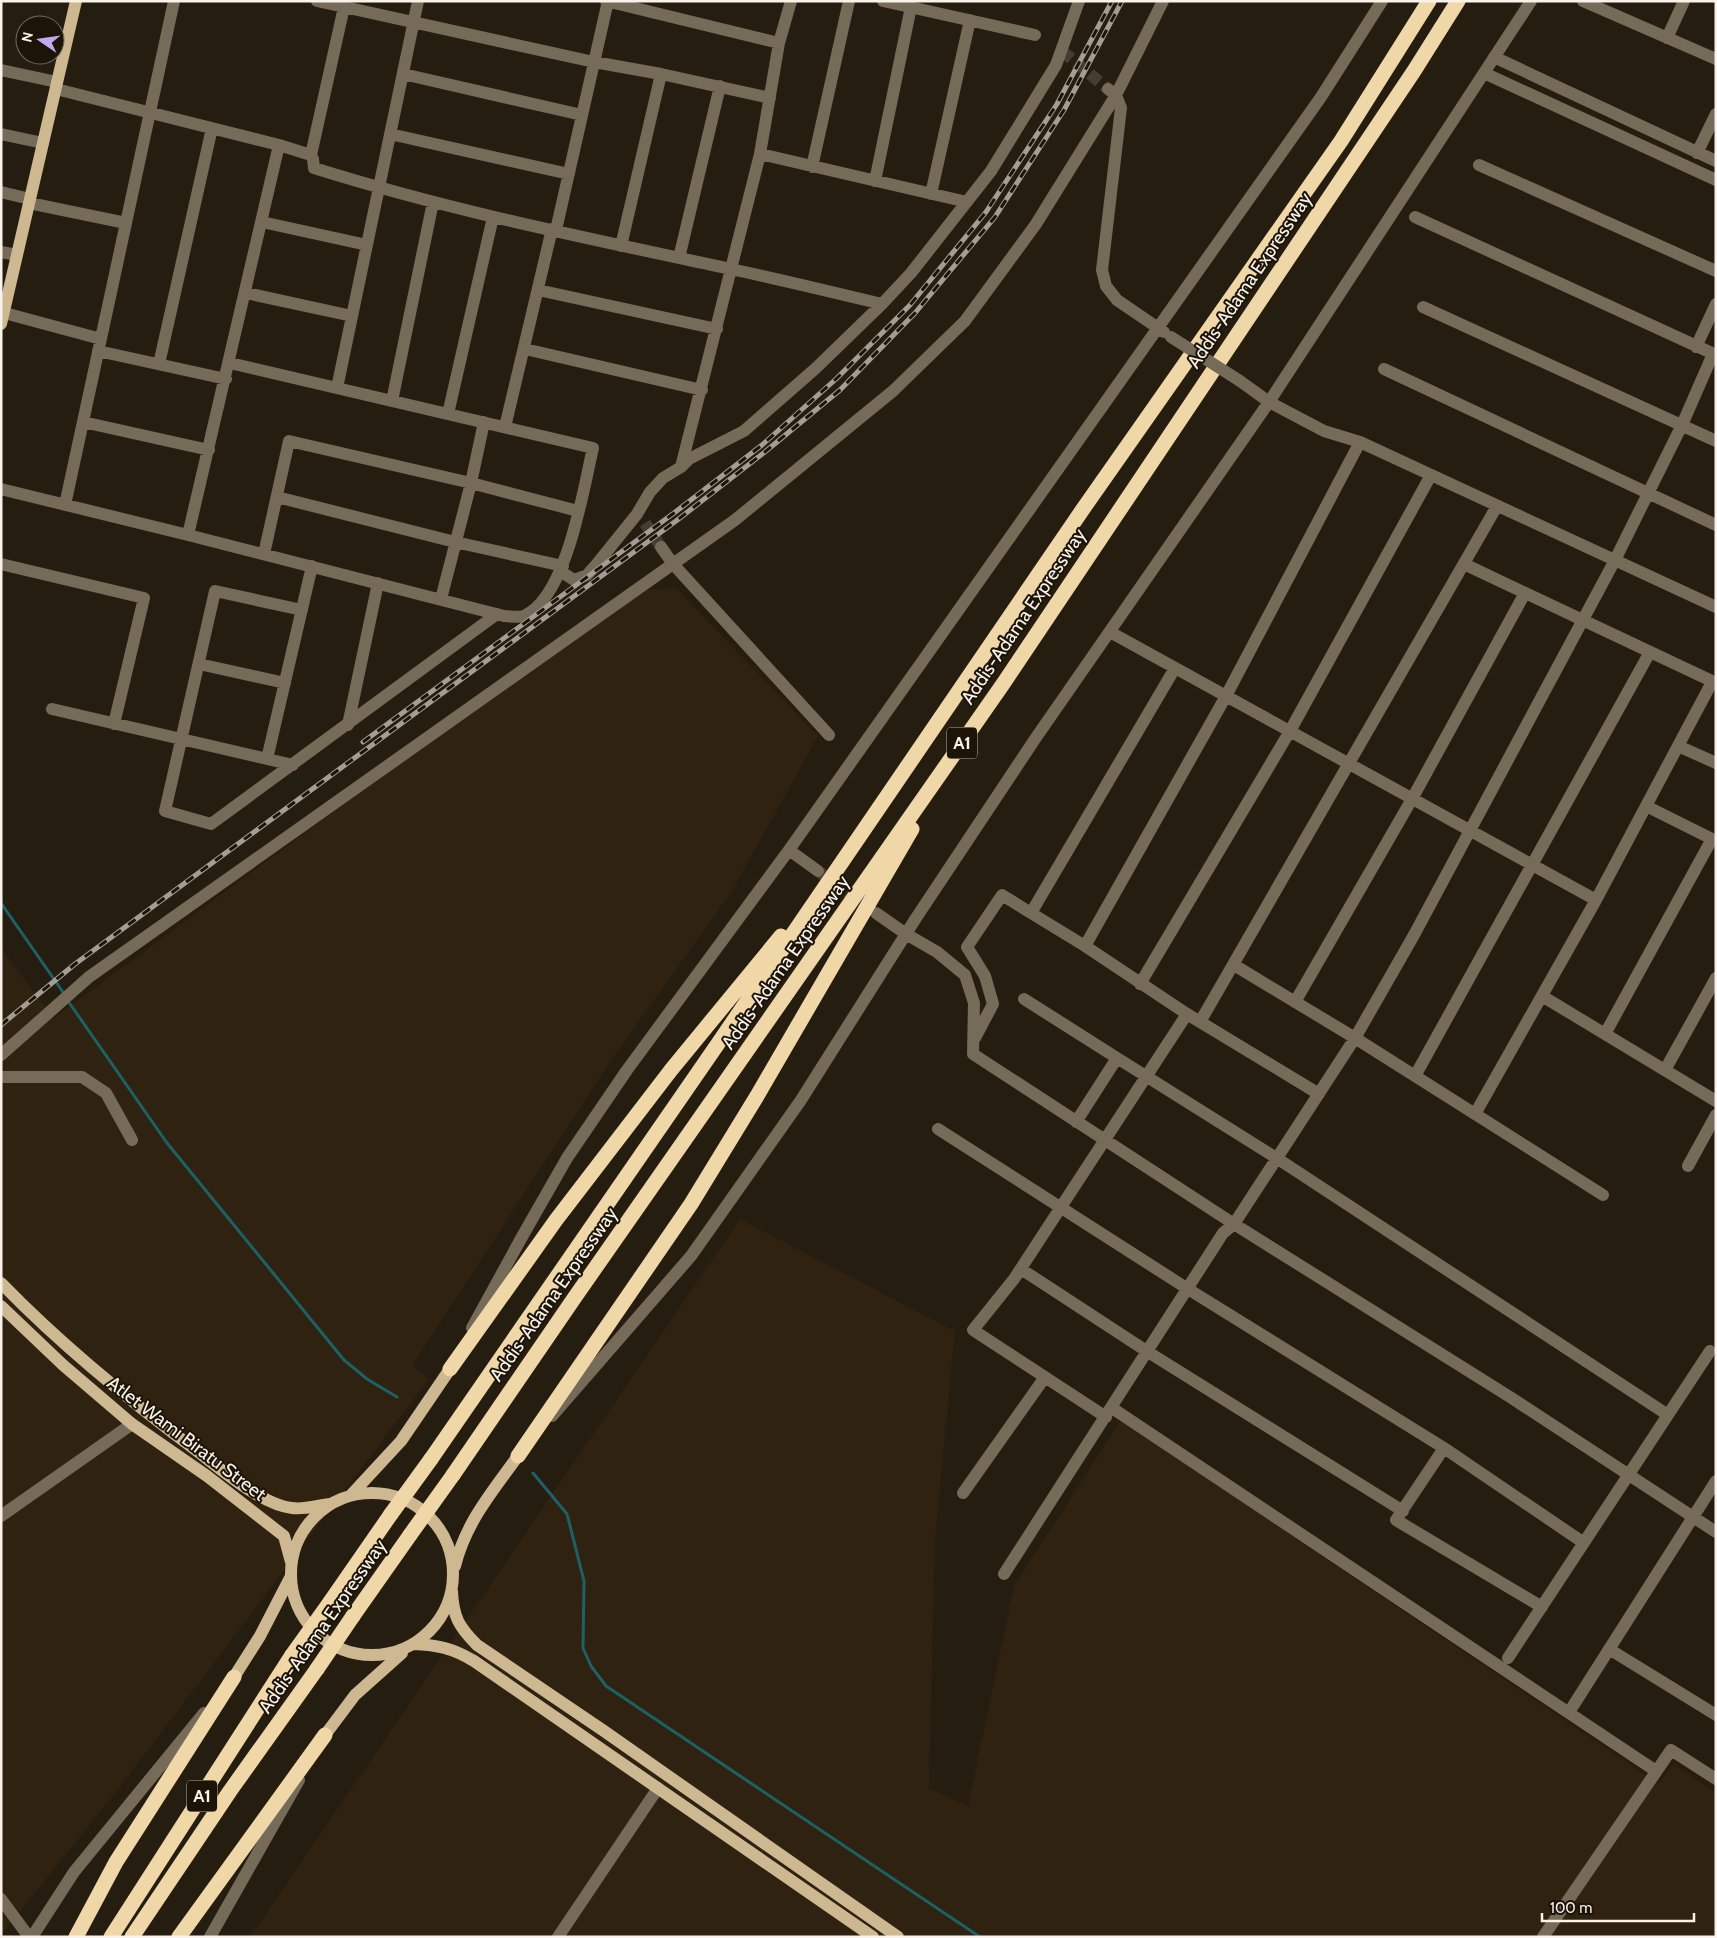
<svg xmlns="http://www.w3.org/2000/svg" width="1717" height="1938" font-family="Cabin,sans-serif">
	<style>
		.built { fill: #2f2210 }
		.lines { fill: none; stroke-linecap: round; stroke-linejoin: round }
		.stream { stroke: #1b6166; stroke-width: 3 }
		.minor-tunnel { stroke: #463d32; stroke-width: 12; stroke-dasharray: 12 6; stroke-linecap: butt }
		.minor { stroke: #756b58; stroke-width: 12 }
		.major { stroke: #cdb891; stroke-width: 12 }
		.highway { stroke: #f0d7a8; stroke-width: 15 }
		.rail-casing { stroke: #a59d94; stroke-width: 5 }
		.rail { stroke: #1d1408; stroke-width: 3; stroke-dasharray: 9; stroke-linecap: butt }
		.minor-bridge { stroke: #756b58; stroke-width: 12 }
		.highway-bridge { stroke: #f0d7a8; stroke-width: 15 }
		.labels { text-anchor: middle; stroke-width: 4; stroke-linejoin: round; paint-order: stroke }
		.shield { fill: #1d1408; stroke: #b7afa6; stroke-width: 1 }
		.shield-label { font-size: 18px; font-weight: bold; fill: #f9f2ea }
		.street-label { font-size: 19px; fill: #f9f2ea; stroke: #1d1408 }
	</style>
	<rect width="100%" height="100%" fill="#261d11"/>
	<path class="built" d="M676,588L818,736L732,891L609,1063L412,1366L429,1379L123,1783L1,1935V948L54,1018L611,607L648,590Z
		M740,1219L955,1331L935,1540L929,1788L968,1806L1014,1586L1121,1420L1659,1784L1674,1764L1716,1793V1937H250Z"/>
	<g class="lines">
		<path class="stream" d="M1,903L65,995
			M68,1001L167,1143L344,1360L367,1379L397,1397
			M533,1473L567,1514L584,1581L583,1648L591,1666L606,1686L980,1937"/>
		<path class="minor-tunnel" d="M1062,51L1108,89
			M645,523L661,547
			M818,871L862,903"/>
		<path class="minor" d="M317,1L594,62L661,74L770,98
			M606,1L779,43
			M883,1L1035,35
			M1583,1L1716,59
			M344,7L311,155L313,159L314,168C451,211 591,239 731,269C782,280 832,292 882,304
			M1667,38L1684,1
			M1494,57L1716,161
			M1,70L57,82
			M1484,73L1716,180
			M403,74L582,115
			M56,89L279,145L311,155
			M1108,89L1116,95L1121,108L1102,270L1106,286L1117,300L1164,332
			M1,134L43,143
			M390,134L569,174
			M1697,153L1716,114
			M760,154L967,202
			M1479,165L1716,271
			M812,167L849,1
			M875,181L911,7
			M1,192L30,199
			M931,194L970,20
			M29,203L126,223
			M1415,217L1716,355
			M262,222L367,245
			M556,230L608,1
			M621,246L661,74
			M1,252L17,255
			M679,258L720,86
			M538,290L717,329
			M246,293L352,316
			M1423,307L1716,441
			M1,312L101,339
			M1696,347L1716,304
			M525,349L702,390
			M98,351L226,379
			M159,364L212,128
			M1384,369L1716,525
			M1240,381L1269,402L1324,431L1360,442L1716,607
			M337,388L418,1
			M392,401L433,202
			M448,414L493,217
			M83,422L209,450
			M505,427L552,229
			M681,467L760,154L779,43L791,1
			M1,489L188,535L504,616C510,616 518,618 524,616C567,597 583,490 593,448L230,363
			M277,497L455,542L563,566
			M65,505L174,1
			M188,535L279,145
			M661,547L673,564L829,735
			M264,554L289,441L471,483L578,511
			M1,564L144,598L114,724
			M1464,564L1716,683
			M560,571L574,580L587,575L596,565L637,514L650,492L663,478L681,467L689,459L744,431L816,368L882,304L911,273L991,171L1056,65L1079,1
			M441,599L471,483L484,422
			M302,610L215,591L165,811L211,824L497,614
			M1110,632L1596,900
			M199,664L285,683
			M52,709L293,765
			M348,725L378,583
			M1678,746L1716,763
			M267,759L312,566
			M1646,806L1716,841
			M789,850L818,871
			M876,913L906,934L937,952L965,975L974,1003L973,1054L1234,1224L1510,1397L1716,1532
			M1031,913L1085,946L1187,1014L1319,1094
			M1085,946L1226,696L1360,442
			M1234,965L1355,1038L1603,1195
			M1140,984L1290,731L1431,475
			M1542,996L1716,1101
			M1024,999L1117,1058L1076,1122
			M1295,1002L1412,799L1525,593
			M1200,1022L1497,506
			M1605,1034L1712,839
			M975,1038L993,1004L985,976L967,947L1002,895L1031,913L1175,668
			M1,1055L89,977L735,520L893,391L965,321L1036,224L1116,95L1163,1
			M1117,1058L1278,1159L1668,1415
			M1665,1070L1716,978
			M1415,1076L1650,652
			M1,1077H82L106,1093L132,1140
			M1475,1114L1596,900L1712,682
			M938,1129L1188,1289L1444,1448L1584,1543
			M1688,1166L1716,1115
			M1021,1269L1148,1352L1403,1511
			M472,1328L523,1235L567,1158L627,1070L789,850L1321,97L1382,1
			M1112,1408L1656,1771
			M552,1416L691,1256L801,1100L916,918L1035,739L1269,402L1531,1
			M1106,1417L973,1330L1014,1279L1187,1014
			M1444,1448L1396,1520L1542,1607
			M963,1493L1045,1377
			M1,1516L132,1424
			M1004,1574L1223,1233L1234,1224L1355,1038L1414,935L1615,560L1682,425L1713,354
			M1609,1649L1716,1715
			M1508,1658L1710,1351
			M1573,1706L1716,1481
			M1,1899L29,1937
			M32,1937L74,1872L204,1713
			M210,1937L299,1780
			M558,1937L658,1788
			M1543,1937L1671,1750L1716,1779"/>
		<path class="major" d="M1,324L76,1
			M1,1283C62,1346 131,1402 201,1454C224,1472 263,1505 292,1508C304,1510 319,1505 330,1504
			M1,1306L63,1365L132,1424L207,1476L284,1536L291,1562
			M291 1574a81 81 0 1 1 162 0a81 81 0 1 1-162 0Z
			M351,1495L401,1441L450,1369
			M455,1566C466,1522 492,1492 518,1456
			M452,1591C453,1617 459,1627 477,1645L604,1731L898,1937
			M413,1644C438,1645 452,1648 474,1661L873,1937
			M234,1677L260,1636L291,1576
			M325,1735L355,1695L402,1653"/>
		<path class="highway" d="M450,1369L556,1220L671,1070L781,936
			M518,1456L691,1204L757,1096L912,829
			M431,1459L715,1048L1083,509L1341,141L1429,1
			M453,1475L575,1297L1003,684L1414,71L1458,1
			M330,1602L391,1514
			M353,1616L410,1535
			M76,1937L116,1862L234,1677
			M111,1937L292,1655
			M132,1937L230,1791L317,1669
			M179,1937L325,1735"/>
		<defs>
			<path id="rail" d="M363,742L674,513L762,445L836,379L910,305L986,212L1057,104L1112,1
				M1,1025L75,964L676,521L766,451L840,390L915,313L995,217L1064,110L1122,1"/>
		</defs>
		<use href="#rail" class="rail-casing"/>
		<use href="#rail" class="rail"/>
		<path class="minor-bridge" d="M1171,337L1240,381"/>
		<path class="highway-bridge" d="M391,1514L431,1459
			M410,1535L453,1475
			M292,1655L330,1602
			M317,1669L353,1616"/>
	</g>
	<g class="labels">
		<g class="shield">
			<rect x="947" y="727.5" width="30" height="31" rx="4"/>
			<rect x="187" y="1780.5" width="30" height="31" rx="4"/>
		</g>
		<g class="shield-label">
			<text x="962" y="749">A1</text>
			<text x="202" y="1802">A1</text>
		</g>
		<g class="street-label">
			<text transform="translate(1249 280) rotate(-56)" y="7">Addis-Adama Expressway</text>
			<text transform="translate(1023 616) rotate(-56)" y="7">Addis-Adama Expressway</text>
			<text transform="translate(785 962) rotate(-55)" y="7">Addis-Adama Expressway</text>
			<text transform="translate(553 1294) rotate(-55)" y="7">Addis-Adama Expressway</text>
			<text transform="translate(187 1438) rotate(37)" y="7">Atlet Wami Biratu Street</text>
			<text transform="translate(322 1626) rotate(-55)" y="7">Addis-Adama Expressway</text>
		</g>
	</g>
	<rect width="1717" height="1938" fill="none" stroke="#f9f2ea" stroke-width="5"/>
	<g transform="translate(40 40) rotate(283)"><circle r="24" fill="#1d1408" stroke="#756d62"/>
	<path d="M0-4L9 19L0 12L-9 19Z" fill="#c5a7f1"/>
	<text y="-8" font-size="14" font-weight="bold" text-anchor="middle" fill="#f9f2ea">N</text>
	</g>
	<path d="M1542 1913v8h152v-8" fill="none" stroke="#f9f2ea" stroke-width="2.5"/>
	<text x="1550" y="1913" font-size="15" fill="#f9f2ea" stroke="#1d1408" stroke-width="4" paint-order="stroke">100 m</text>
</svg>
